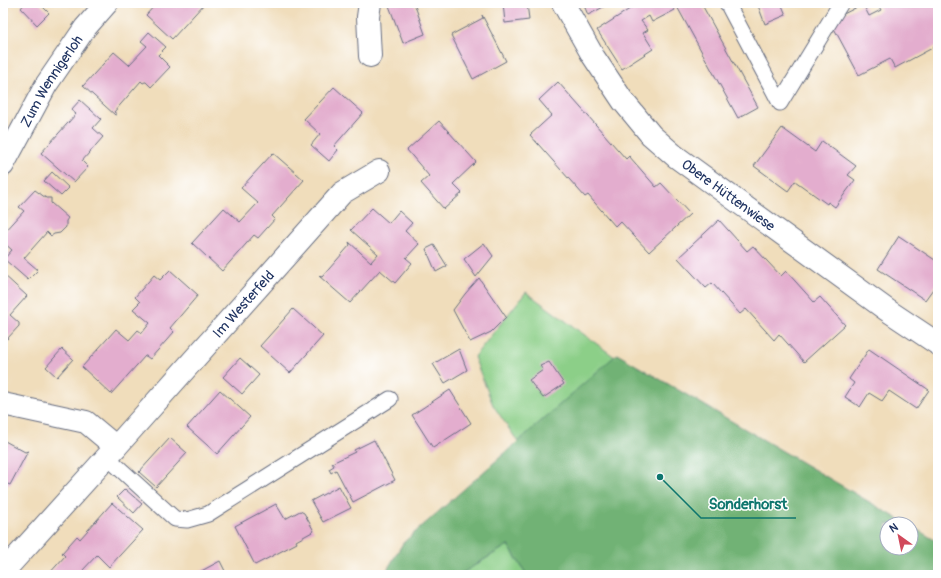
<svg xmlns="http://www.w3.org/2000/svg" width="941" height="578" font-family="Pangolin,sans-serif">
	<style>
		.green { fill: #8ccf88; stroke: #547f73 }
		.forest { fill: #71b274; stroke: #467069 }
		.building { fill: #e3adce }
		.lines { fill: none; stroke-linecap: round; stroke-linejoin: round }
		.lane-casing { stroke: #666c7f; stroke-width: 17 }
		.street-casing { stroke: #666c7f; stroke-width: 24 }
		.lane { stroke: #fff; stroke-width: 15 }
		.street { stroke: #fff; stroke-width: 22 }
		.labels { text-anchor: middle; stroke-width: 3; stroke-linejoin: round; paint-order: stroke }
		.street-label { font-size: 14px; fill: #1b2f5e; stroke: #fff }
		.leader { fill: none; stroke: #0f766e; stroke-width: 1.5 }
		.callout-dot { fill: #0f766e; stroke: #fff; stroke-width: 1.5 }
		.callout-label { font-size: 15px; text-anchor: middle; font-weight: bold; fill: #0f766e; stroke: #fff; stroke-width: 3; stroke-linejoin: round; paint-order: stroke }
	</style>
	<rect width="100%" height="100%" fill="#fff"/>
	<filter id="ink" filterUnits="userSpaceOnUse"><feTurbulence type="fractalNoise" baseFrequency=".025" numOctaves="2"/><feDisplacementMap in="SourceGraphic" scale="8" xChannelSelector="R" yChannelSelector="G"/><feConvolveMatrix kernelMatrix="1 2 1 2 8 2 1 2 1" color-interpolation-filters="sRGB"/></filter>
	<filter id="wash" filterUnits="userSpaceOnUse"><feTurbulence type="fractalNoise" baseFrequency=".012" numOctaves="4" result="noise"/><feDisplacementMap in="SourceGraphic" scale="16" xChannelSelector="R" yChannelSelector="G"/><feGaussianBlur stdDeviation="0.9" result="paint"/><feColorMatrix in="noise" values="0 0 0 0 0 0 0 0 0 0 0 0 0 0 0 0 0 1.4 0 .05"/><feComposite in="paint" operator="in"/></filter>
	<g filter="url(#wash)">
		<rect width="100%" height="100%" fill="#f0ddbb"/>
		<path class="green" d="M526,292L878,550L608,575L493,405L474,357Z
			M508,545L527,575H459Z"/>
		<path class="forest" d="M617,354L907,524H887V548H911V526L938,542V575H527L508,545L459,575H384L403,543Z"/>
		<g id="blocks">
			<path class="building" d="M25,3H39L49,13L37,25L21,8Z
				M157,3H205L172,39L146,15Z
				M388,3H414L425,34L403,43Z
				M503,3H527L529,20L505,23Z
				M583,3H611L588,15Z
				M639,3H672L675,10L652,22L649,16L641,21L648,30L643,33L653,49L622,69L597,30Z
				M675,3H701L758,107L738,118Z
				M757,3H781L786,15L765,24Z
				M877,3H938V45L895,68L890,59L859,75L830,21L863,4L869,16L881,10Z
				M482,15L506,61L473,79L451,35L483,18Z
				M149,32L166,47L158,55L170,67L151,87L146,82H145L143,83L141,81L114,112L117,114L115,115L83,86L114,52L129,65L147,46L141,41Z
				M558,82L626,159L629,156L656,187L661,183L690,214L649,252L620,221L615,226L588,195L585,197L530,135L552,115L539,100Z
				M334,87L363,113L334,146L338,150L329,161L311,145L320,134L304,119Z
				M80,100L101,119L93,128L103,137L82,161L88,167L74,182L41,153L76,114L71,110Z
				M439,121L476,162L453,184L462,193L444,209L421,183L429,176L407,150Z
				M782,128L815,152L822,141L856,166L848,175L855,180L835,207L828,202L827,204L795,181L788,191L754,166Z
				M273,153L304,180L272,216L275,219L258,238L254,235L222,271L192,243L224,208L240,222L258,203L241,188Z
				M52,172L69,188L61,196L44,181Z
				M35,190L46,198H51V203L68,218L66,221V227L60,233L54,234L51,236L47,232L24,258L38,270L28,280L4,259L12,250L3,242V234L24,211L19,207Z
				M372,208L389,223L399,211L412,223L405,231L419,244L406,258L412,263L395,283L380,270L350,303L319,276L322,277L350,245L349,242L371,262L378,254L351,230Z
				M719,220L747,251L753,246L781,276L786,271L814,302L820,297L845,325L804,362L779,334L774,340L746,309L740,314L712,283L706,288L678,258Z
				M899,236L938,262V282L925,300L878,269Z
				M484,243L493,256L476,277L464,259Z
				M434,245L447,266L436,272L426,249Z
				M170,270L198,295L170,328L174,332L150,359L146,356H145L111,394L82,367L116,329L129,340L138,330L142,333L150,323L133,309L140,302L135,297L154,275L160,280Z
				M3,274L27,296L10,315L19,323V326L7,339L3,338Z
				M479,278L506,317L491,332L470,342L453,310L465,294Z
				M293,309L323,336L290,373L260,346Z
				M62,349L73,359L57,377L46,367Z
				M459,349L467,370L445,383L433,364Z
				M869,349L929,390L916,409L889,391L882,401L869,393L860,407L845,397L854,383L849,379Z
				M240,358L259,375L242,394L223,377Z
				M549,362L564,384L543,398L529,380L543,370L540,366Z
				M220,390L250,417L217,454L187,427Z
				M450,390L471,423L433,448L412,415Z
				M170,438L187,453L156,487L139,472Z
				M3,440L25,452L28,451L10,485L3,482Z
				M374,440L395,480L353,502L336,470L331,473L329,469L334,466L332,463L355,452L354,450Z
				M339,486L351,508L323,522L311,501Z
				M125,489L142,504L134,513L117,497Z
				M112,503L143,530L109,567L97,555L82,571L83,572L80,575H48L65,556L62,553L77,536L80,539Z
				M276,504L285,519L300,511L304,513L314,531L296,541L297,543L255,565L235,526Z
				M220,561L227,575H194Z"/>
		</g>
	</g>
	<g filter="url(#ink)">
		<use href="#blocks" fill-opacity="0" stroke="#666c7f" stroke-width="1"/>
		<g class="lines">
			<defs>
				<path id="lane" d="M727,3L780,103L841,3
					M107,457L175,519L187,520L208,514L390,399"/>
				<g id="street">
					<path d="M370,3L368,17L370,56"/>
					<path id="s1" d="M563,3L593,56L623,101L651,135L675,156L887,310L938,344"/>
					<path id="s2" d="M3,165L46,85L85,28L107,3"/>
					<path d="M3,404L86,422L116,447"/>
					<path id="s3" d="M3,572L116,447L342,193L379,171"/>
				</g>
			</defs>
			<use href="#lane" class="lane-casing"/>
			<use href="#street" class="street-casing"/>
			<use href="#lane" class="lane"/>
			<use href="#street" class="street"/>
		</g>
	</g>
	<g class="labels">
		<g class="street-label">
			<text dy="5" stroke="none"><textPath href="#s2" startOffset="97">Zum Wennigerloh</textPath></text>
			<text dy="5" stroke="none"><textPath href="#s1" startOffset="257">Obere Hüttenwiese</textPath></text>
			<text dy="5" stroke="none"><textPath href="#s3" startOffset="360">Im Westerfeld</textPath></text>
		</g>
	</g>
	<path class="leader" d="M660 477L701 518H796"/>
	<circle class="callout-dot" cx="660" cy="477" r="4"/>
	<g class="callout-label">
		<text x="748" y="509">Sonderhorst</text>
	</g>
	<rect width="941" height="578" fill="none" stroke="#fff" stroke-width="16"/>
	<g transform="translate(899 536) rotate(327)"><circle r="19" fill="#ffffff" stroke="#a4acbf"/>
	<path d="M0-3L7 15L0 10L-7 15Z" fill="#d1495b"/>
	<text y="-6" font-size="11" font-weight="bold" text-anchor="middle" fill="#1b2f5e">N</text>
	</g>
</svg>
